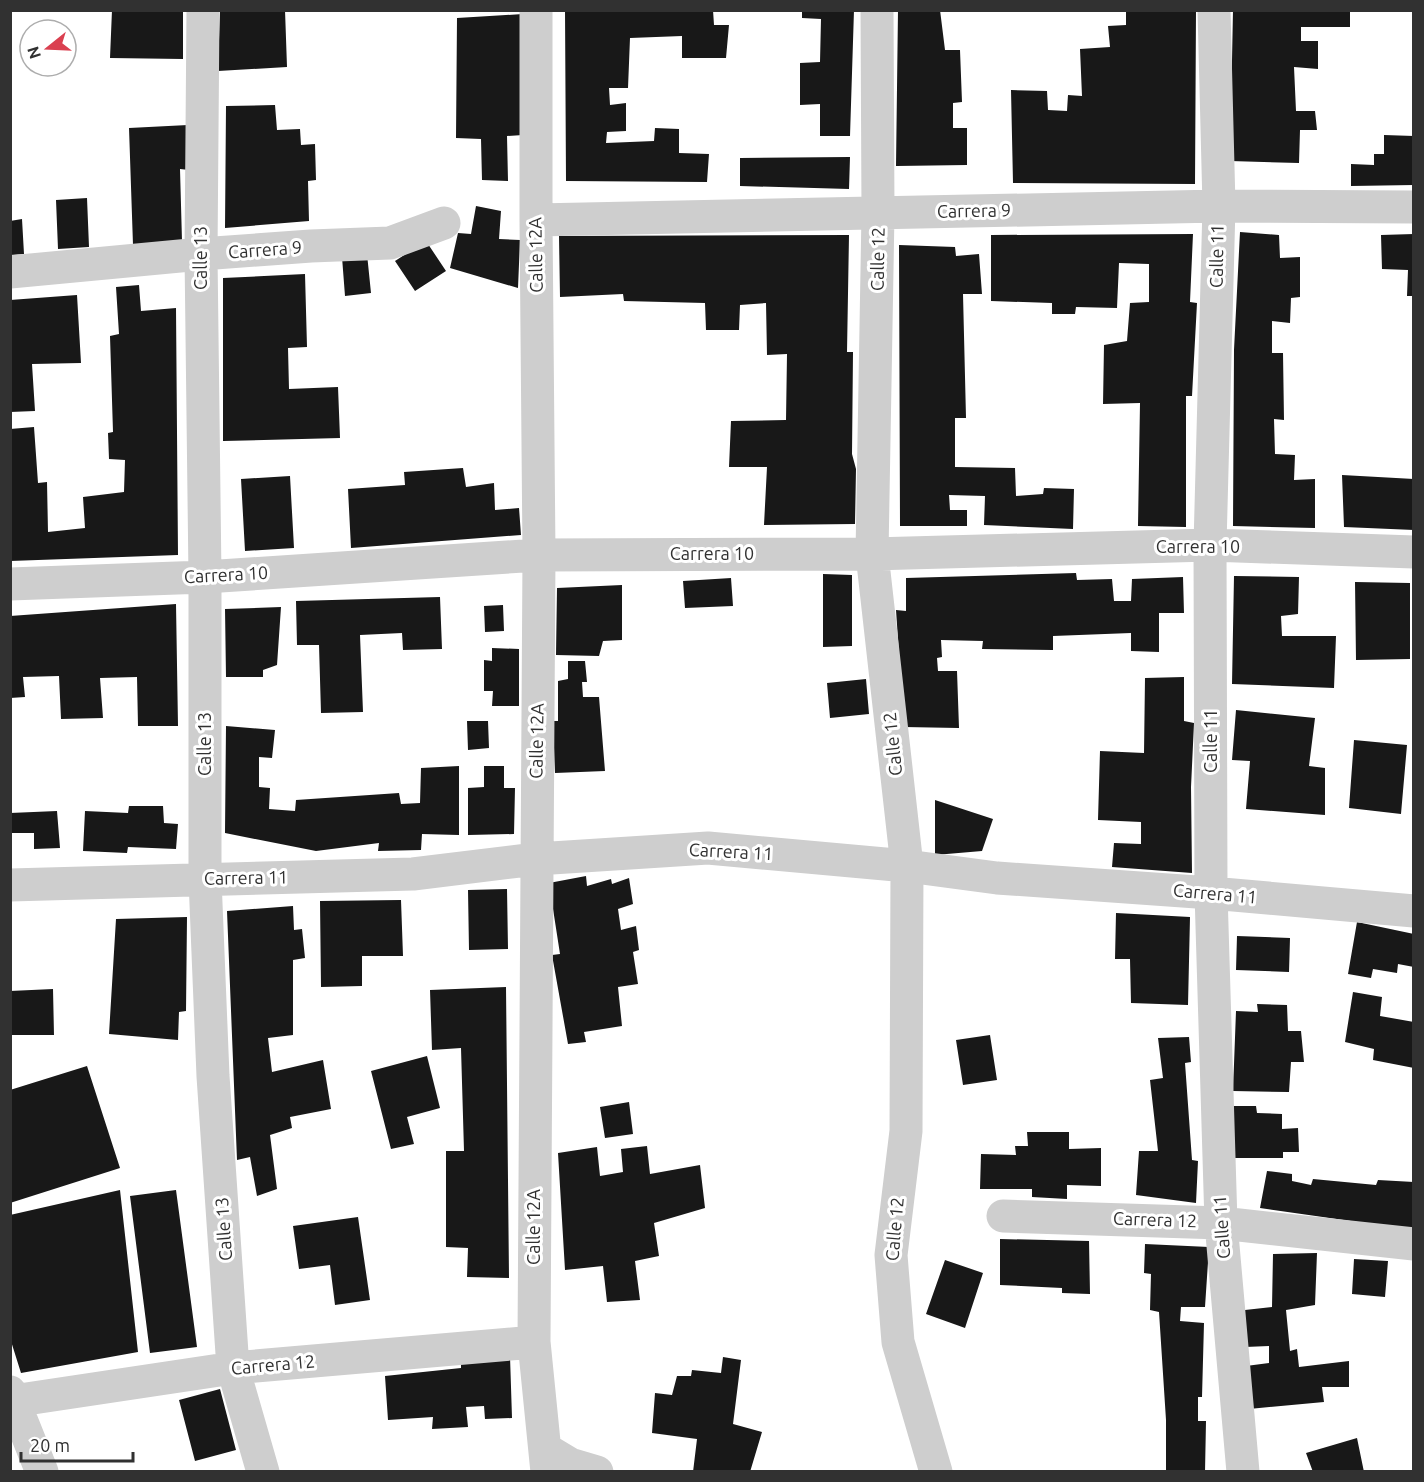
<svg xmlns="http://www.w3.org/2000/svg" width="1424" height="1482" font-family="Ubuntu,sans-serif">
	<style>
		.building { fill: #181818 }
		.lines { fill: none; stroke-linecap: round; stroke-linejoin: round }
		.street { stroke: #cecece; stroke-width: 33 }
		.labels { text-anchor: middle; stroke-width: 6; stroke-linejoin: round; paint-order: stroke }
		.street-label { font-size: 18px; fill: #313131; stroke: #fff }
	</style>
	<rect width="100%" height="100%" fill="#fff"/>
	<path class="building" d="M112,10H183V59L110,58Z
		M220,10H285L287,67L218,71Z
		M565,10H713L714,25H729L726,58H682V36L630,38L628,88H609L610,105L626,103V131L607,132L606,143L654,141L655,128L679,129V153L709,154L707,182L566,181Z
		M802,10H854L850,136H820V104L800,105V63L820,62L821,19L802,18Z
		M898,10H940L945,50H960L962,102L953,103V128H967V165L896,166Z
		M1126,10H1196L1195,184L1013,183L1011,90L1047,91L1048,110L1067,111L1068,95L1082,96L1080,49L1110,47L1108,26L1126,25Z
		M1233,10H1350V27H1301V41H1318V69L1294,67L1296,111H1315L1317,130H1300L1299,163L1230,161Z
		M523,14V135L507,136L508,181L482,180L481,139L456,138L457,18Z
		M275,105L277,130L300,129L301,145L315,144L316,180L308,181L309,221L225,228L226,106Z
		M188,125L189,170L180,169L182,241L133,245L129,128Z
		M1384,135L1414,136V185L1351,186V164L1374,165V154H1384Z
		M850,157L849,189L740,186V158Z
		M87,198L89,247L58,249L56,200Z
		M476,206L501,211L499,239L520,240L518,288L450,268L458,233L471,234Z
		M22,219L24,254L10,255V221Z
		M1240,232L1279,235L1280,258L1300,257V297L1291,298L1290,323L1272,321V353H1283L1284,420L1274,419L1275,454L1295,455L1294,480L1315,479V528L1233,526L1234,350Z
		M1193,234L1190,302L1197,303L1192,396H1186V527L1138,526L1140,403L1103,404L1104,345L1127,341L1130,303L1149,302V264L1119,263L1117,308L1076,307L1075,314H1052V303L991,301V235Z
		M1414,234V296H1407L1408,270L1382,269L1381,235Z
		M849,235L847,352H853L852,454L856,469L855,524L764,525L767,467H729L731,421L786,420L787,354L767,355L766,303L740,305L739,330H706L705,303L624,301L623,294L560,297L559,236Z
		M426,241L446,271L415,291L395,261Z
		M899,245L955,247L956,256L979,254L982,294H963L966,418H955V467L1015,468L1016,496L1043,494L1044,488L1074,489L1073,529L984,525L985,496L949,495L950,510H967V526H900Z
		M367,254L371,293L345,296L342,257Z
		M305,274L307,347L288,348L289,389L338,387L340,438L223,441V278Z
		M139,285L141,311L176,308L178,555L10,561V429L34,427L38,483L47,482L48,532L85,528L83,497L124,492L125,460L109,459L108,433L113,432L110,336L119,334L116,287Z
		M77,295L81,363L32,364L35,411L10,412V300Z
		M463,468L466,487L494,483L495,510L519,508L521,535L351,548L348,489L405,485L404,472Z
		M1342,475L1414,479V530L1344,527Z
		M290,476L294,548L245,551L241,479Z
		M1076,573L1077,580L1112,579L1114,601H1131L1132,579L1183,577L1184,613H1159V652L1131,651V633L1053,636V650L982,649L983,641L941,640L942,657L937,658L938,671H957L959,728L904,727L896,610L906,611V578Z
		M823,574L852,575V646L823,647Z
		M1234,576L1299,577L1298,614L1281,616L1282,636H1336L1334,688L1232,684Z
		M731,578L733,606L685,608L683,581Z
		M1355,582L1410,583V659L1356,660Z
		M622,585V640L603,641L599,656L556,655L557,588Z
		M440,597L442,649L403,650L402,633L360,635L363,712L321,713L319,645H297L296,601Z
		M176,604L178,726H138L137,677L100,678L103,718L61,719L59,676L23,677L25,697L10,698V616Z
		M503,605L504,631L485,632L484,606Z
		M281,607L277,665L263,670V677H226L225,609Z
		M492,648L519,649V706H492L493,691H484V660L492,661Z
		M568,661H585L587,682H582L583,697H599L605,771L555,773L553,721H558V681L568,679Z
		M1184,677V721L1194,723L1191,787L1192,873L1112,867L1114,843L1141,844V822L1098,820L1100,751L1144,753L1145,678Z
		M866,679L869,714L830,718L827,683Z
		M1236,710L1315,718L1309,766L1325,768V815L1246,809L1250,761L1232,760Z
		M467,721H488L489,748L468,750Z
		M226,726L275,730L272,758L259,757V787L270,788L269,809L295,811L296,800L399,793L401,804L420,803L421,768L459,766V835L422,834L421,850L378,851L379,843L316,851L225,833Z
		M1354,740L1407,745L1401,814L1349,808Z
		M484,766H504V788H515L514,834L468,835V788L484,787Z
		M935,800L993,819L982,851L935,855Z
		M129,806H163L164,823L178,824L176,849L128,847L127,853L83,851L85,811L128,813Z
		M57,811L60,848L34,849V833H10V813Z
		M586,876L587,886L611,879L612,884L629,878L633,904L618,909L621,930L636,926L639,950L633,952L638,984L618,987L622,1026L584,1032L586,1042L568,1044L552,955L560,954L549,883Z
		M507,889L508,949L469,950L468,890Z
		M401,900L403,956H362V986L321,987L320,901Z
		M293,906L294,930L302,929L305,958L293,960V1035L268,1038L272,1072L323,1060L331,1109L290,1117L292,1128L270,1135L277,1189L257,1196L250,1157L237,1160L227,911Z
		M1116,913L1190,917L1188,1005L1131,1003L1130,959H1115Z
		M187,917L186,1011L179,1012L178,1040L109,1034L116,919Z
		M1357,922L1414,934V967L1398,964L1397,973L1373,969L1371,978L1348,974Z
		M1237,936L1290,938L1289,972L1236,970Z
		M506,987L509,1278L467,1277L468,1248L446,1247V1151H464L461,1048L432,1050L430,990Z
		M53,989L54,1035H10V991Z
		M1353,992L1382,997L1380,1016L1414,1022V1068L1373,1060L1374,1049L1345,1042Z
		M1257,1004L1287,1005L1288,1031H1301L1304,1062H1291L1289,1092L1233,1091L1236,1011L1258,1012Z
		M990,1035L997,1080L963,1085L956,1040Z
		M1189,1037L1191,1062L1185,1063L1192,1160L1198,1161L1196,1203L1136,1195L1139,1151H1158L1150,1080L1163,1078L1158,1038Z
		M427,1056L440,1108L407,1117L414,1144L391,1149L371,1071Z
		M87,1066L120,1168L10,1203V1090Z
		M629,1102L633,1134L605,1138L600,1107Z
		M1232,1106H1256L1257,1113L1282,1114V1129L1298,1128L1299,1152H1283V1158H1234Z
		M1027,1132H1069V1149L1101,1148V1186L1067,1185V1199L1032,1197V1189H980L981,1154L1016,1155L1015,1146H1028Z
		M647,1146L650,1174L700,1165L705,1208L654,1223L659,1256L635,1261L640,1300L607,1302L603,1266L565,1270L558,1153L597,1147L600,1176L623,1172L621,1149Z
		M1267,1171L1292,1174V1181L1311,1185L1313,1179L1376,1185L1378,1180L1414,1182V1230L1260,1208Z
		M120,1190L138,1352L21,1373L10,1338V1215Z
		M176,1190L197,1347L150,1353L130,1196Z
		M358,1217L370,1300L335,1305L330,1265L299,1269L293,1226Z
		M1000,1239L1089,1241L1090,1294L1062,1293V1288L1000,1285Z
		M1145,1244L1209,1247L1205,1307H1181L1180,1321L1204,1323L1202,1397H1198V1421H1206L1205,1472H1166V1420L1159,1312L1150,1310L1151,1274L1144,1273Z
		M1317,1253L1315,1305L1286,1310L1290,1351L1297,1349L1299,1367L1349,1361V1387H1322L1324,1402L1249,1409L1246,1366L1269,1363V1346L1245,1347V1310L1272,1307L1273,1254Z
		M1354,1259L1388,1261L1385,1297L1352,1294Z
		M945,1260L983,1273L965,1328L926,1314Z
		M510,1356L512,1418L485,1419L484,1406L466,1407L468,1427L432,1429L433,1417L388,1420L385,1376L461,1368V1361Z
		M723,1357L741,1360L733,1424L762,1432L750,1472H693L697,1439L652,1433L655,1393L672,1395L677,1376H691L692,1370L721,1373Z
		M220,1389L236,1450L195,1461L179,1400Z
		M1357,1438L1364,1472H1313L1306,1453Z"/>
	<g class="lines">
		<path class="street" d="M203,10L201,254L205,577V879L213,1076L233,1368L263,1472
			M536,10V220L539,555L534,1342L547,1472
			M877,10L878,213L872,554L907,866L906,1131L891,1255L898,1342L936,1472
			M1214,10L1219,206L1210,545L1211,893L1221,1223L1243,1472
			M536,220L1219,206L1414,207
			M10,272L201,254L311,246L390,243L444,223
			M10,584L205,577L539,555L872,554L1210,545L1414,552
			M10,885L413,874L536,859L708,848L907,866L997,878L1211,893L1414,911
			M1003,1216L1221,1223L1414,1244
			M10,1392L42,1472
			M13,1401L233,1368L534,1342
			M545,1449L570,1464L597,1472"/>
	</g>
	<g class="labels">
		<g class="street-label">
			<text transform="translate(974 211) rotate(-1)" y="6">Carrera 9</text>
			<text transform="translate(265 250) rotate(-4)" y="6">Carrera 9</text>
			<text transform="translate(536 255) rotate(-91)" y="6">Calle 12A</text>
			<text transform="translate(1217 256) rotate(-89)" y="6">Calle 11</text>
			<text transform="translate(201 258) rotate(-90)" y="6">Calle 13</text>
			<text transform="translate(878 259) rotate(-89)" y="6">Calle 12</text>
			<text x="1198" y="553">Carrera 10</text>
			<text x="712" y="560">Carrera 10</text>
			<text transform="translate(226 575) rotate(-3)" y="6">Carrera 10</text>
			<text transform="translate(537 741) rotate(-89)" y="6">Calle 12A</text>
			<text transform="translate(1211 741) rotate(-90)" y="6">Calle 11</text>
			<text transform="translate(205 744) rotate(-90)" y="6">Calle 13</text>
			<text transform="translate(893 744) rotate(-96)" y="6">Calle 12</text>
			<text transform="translate(731 852) rotate(3)" y="6">Carrera 11</text>
			<text transform="translate(246 878) rotate(-1)" y="6">Carrera 11</text>
			<text transform="translate(1215 894) rotate(5)" y="6">Carrera 11</text>
			<text transform="translate(1155 1220) rotate(2)" y="6">Carrera 12</text>
			<text transform="translate(534 1227) rotate(-90)" y="6">Calle 12A</text>
			<text transform="translate(1222 1227) rotate(-94)" y="6">Calle 11</text>
			<text transform="translate(224 1229) rotate(-94)" y="6">Calle 13</text>
			<text transform="translate(895 1229) rotate(-85)" y="6">Calle 12</text>
			<text transform="translate(273 1365) rotate(-5)" y="6">Carrera 12</text>
		</g>
	</g>
	<rect width="1424" height="1482" fill="none" stroke="#313131" stroke-width="24"/>
	<g transform="translate(48 48) rotate(252)"><circle r="28" fill="#ffffff" stroke="#adadad" stroke-width="1.5"/>
	<path d="M0-4.5L10 22L0 15L-10 22Z" fill="#da4050"/>
	<text y="-9" font-size="16" font-weight="bold" text-anchor="middle" fill="#313131">N</text>
	</g>
	<path d="M21 1452v9h112v-9" fill="none" stroke="#313131" stroke-width="3"/>
	<text x="30" y="1452" font-size="18" fill="#313131" stroke="#ffffff" stroke-width="4.5" paint-order="stroke">20 m</text>
</svg>
